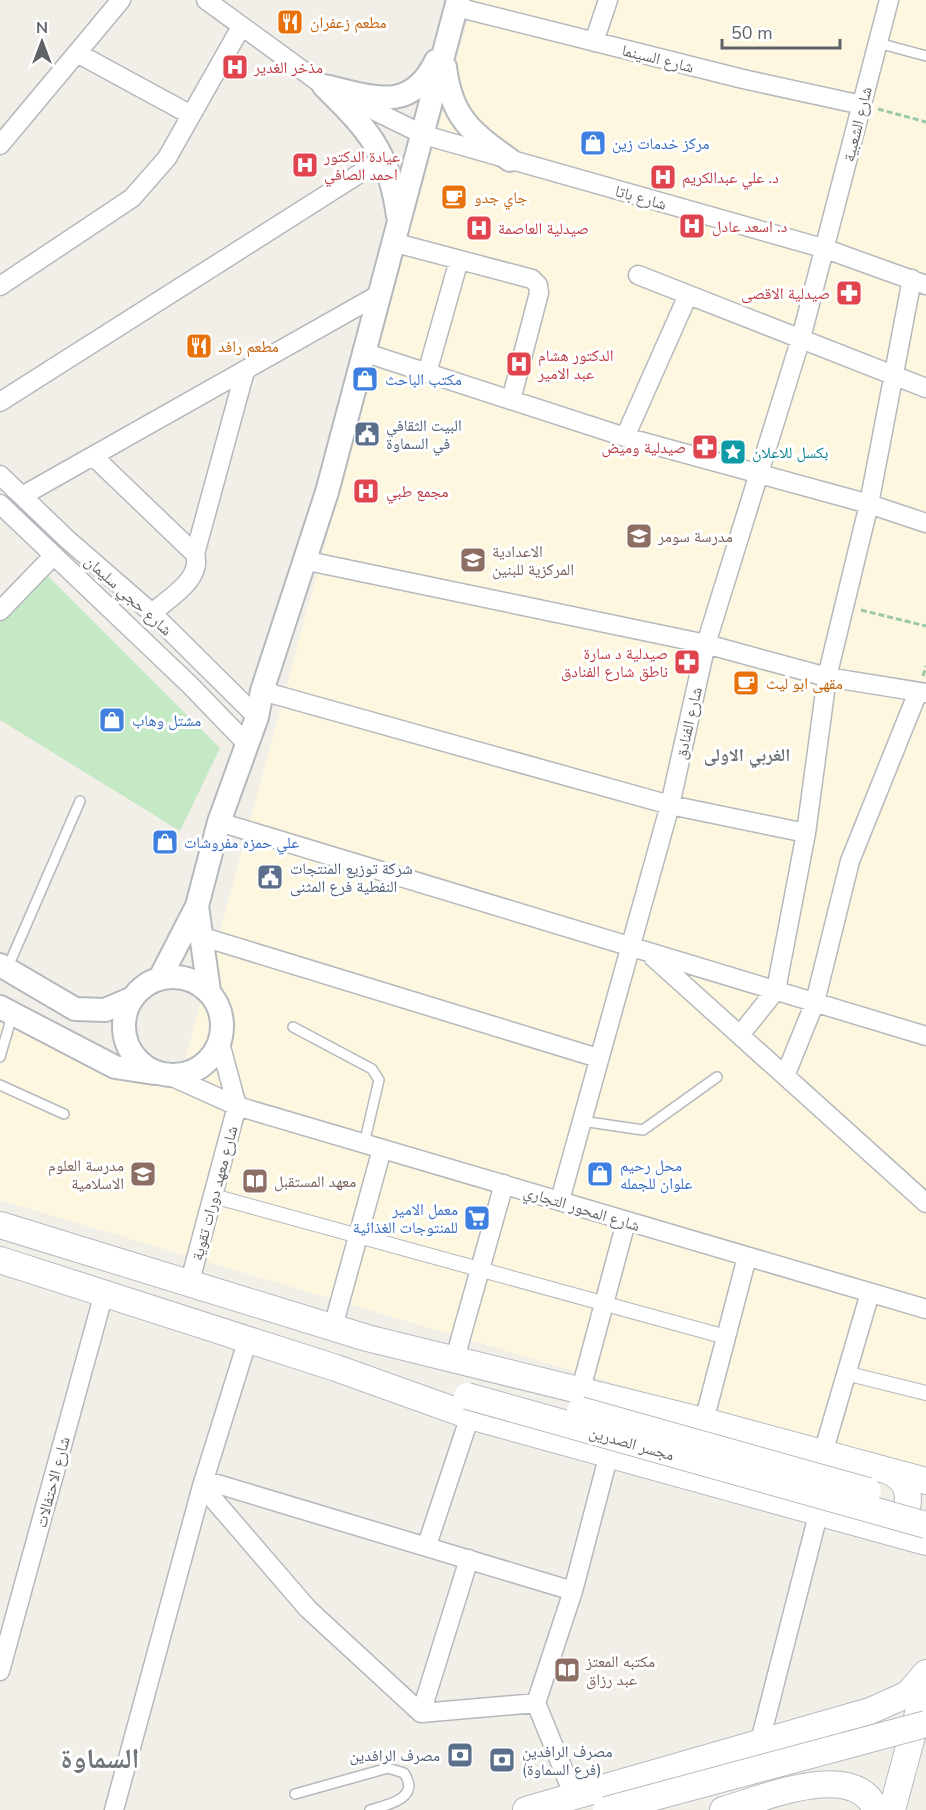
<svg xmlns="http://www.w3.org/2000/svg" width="926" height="1810" font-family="'Nunito Sans','Noto Naskh Arabic',sans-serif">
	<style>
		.commercial { fill: #fef7e0 }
		.green { fill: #c5e8c5 }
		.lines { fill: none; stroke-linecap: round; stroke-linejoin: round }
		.service-casing { stroke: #b5b8bc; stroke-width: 12 }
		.pedestrian-casing { stroke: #b5b8bc; stroke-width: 16 }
		.minor-casing { stroke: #b5b8bc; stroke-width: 21 }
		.tertiary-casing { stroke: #b5b8bc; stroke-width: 26 }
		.secondary-casing { stroke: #b6babf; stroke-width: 28 }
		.path { stroke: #9cc7a9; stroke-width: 3; stroke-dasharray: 6 3; stroke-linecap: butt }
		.service { stroke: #fff; stroke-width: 9 }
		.pedestrian { stroke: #fff; stroke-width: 14 }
		.minor { stroke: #fff; stroke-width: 18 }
		.tertiary { stroke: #fff; stroke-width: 22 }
		.secondary { stroke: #fff; stroke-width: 26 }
		.secondary-bridge-casing { stroke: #b6babf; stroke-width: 28; stroke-linecap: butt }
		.secondary-bridge { stroke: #fff; stroke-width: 26 }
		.labels { text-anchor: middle; stroke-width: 6; stroke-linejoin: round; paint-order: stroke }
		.food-label { font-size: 16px; fill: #c56008; stroke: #fff; text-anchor: start }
		.street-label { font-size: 16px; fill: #5f6368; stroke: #fff }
		.health-label { font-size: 16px; fill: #be3a42; stroke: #fff; text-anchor: start }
		.shop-label { font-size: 16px; fill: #366cbe; stroke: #fff; text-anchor: start }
		.service-label { font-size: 16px; fill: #4e5e75; stroke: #fff; text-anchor: start }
		.culture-label { font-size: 16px; fill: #0d838f; stroke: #fff; text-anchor: start }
		.education-label { font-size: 16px; fill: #785e54; stroke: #fff; text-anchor: start }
		.neighbourhood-label { font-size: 18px; font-weight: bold; fill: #70757a; stroke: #fff }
		.town-label { font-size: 28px; font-weight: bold; fill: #70757a; stroke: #fff }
	</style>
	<rect width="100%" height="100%" fill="#f1efe8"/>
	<path class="commercial" d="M473,0H926V1476L0,1200V1020L179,1082Z"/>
	<path class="green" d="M46,574L220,748L180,831L0,720V622Z"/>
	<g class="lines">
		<defs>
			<path id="service" d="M878,43L926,56
				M7,969L80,801
				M293,1027L372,1069L379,1080L364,1144
				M0,1057L12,1016
				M0,1085L64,1114
				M582,1121L643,1130L717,1077
				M295,1794L388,1768L404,1773C421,1798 388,1805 370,1810"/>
			<path id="pedestrian" d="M213,1196L726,1337
				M845,1373L926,1393"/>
			<path id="minor" d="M206,0L324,86L424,135L826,249L926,285
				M456,7L743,79L862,105
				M594,42L608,0
				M77,53L191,115
				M0,145L121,0
				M392,242L532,279L538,285L539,293L511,400
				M638,275L926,388
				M0,286L132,198L167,158L241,27
				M363,352L625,437L869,504L926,523
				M427,373L459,260
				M0,402L384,158
				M625,437L688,295
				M93,456L195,554C203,579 169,598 152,613
				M0,475L68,540L152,613L257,717
				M22,496L378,295
				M0,504L191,686L246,743
				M195,554L245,371
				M303,560L706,644L827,677L926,693
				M0,611L54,555
				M262,691L670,805L806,833
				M219,822L926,1036
				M200,936L598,1058
				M653,957L926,1203
				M740,1035L776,990L806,833L827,677L869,504L912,279
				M220,1043L237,1106
				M168,1075L237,1106L926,1309
				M785,1076L815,1002L850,861L918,692
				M560,1200L670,805L706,644L801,338L889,0
				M190,1281L237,1106
				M333,1327L382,1149
				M455,1358L504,1184
				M581,1389L626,1222
				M704,1421L747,1257
				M823,1453L870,1293
				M204,1480L573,1591
				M202,1486L308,1609L421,1713L536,1703
				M427,1545L470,1416
				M0,1671L104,1293
				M421,1713L469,1559
				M759,1745L819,1511
				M574,1796L536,1703L573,1591L609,1454
				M114,1810L202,1486L248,1339"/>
			<path id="tertiary" d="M445,67C451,117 471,132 510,160
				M324,86C368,130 389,151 398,216
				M324,86C371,96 410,115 436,61
				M197,906L209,991
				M0,965L75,1009L105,1010L131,999
				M124 1026a49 49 0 1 1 98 0a49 49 0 1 1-98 0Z
				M160,978L197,906L219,822L257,717L262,691L327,492L458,0
				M0,1007L115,1067L154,1073"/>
			<path id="secondary" d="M0,1225L367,1338L704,1421L926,1481
				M0,1260L336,1368L470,1416L926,1542
				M886,1528L898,1524C913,1505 912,1480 888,1471
				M526,1810L870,1711L908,1694L926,1673
				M723,1810C762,1799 855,1758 876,1810
				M892,1810L926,1684"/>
		</defs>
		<use href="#service" class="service-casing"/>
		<use href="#pedestrian" class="pedestrian-casing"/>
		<use href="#minor" class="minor-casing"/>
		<use href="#tertiary" class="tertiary-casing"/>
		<use href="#secondary" class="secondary-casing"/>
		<path class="path" d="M878,109L926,122
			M861,610L926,626
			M923,676L926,666"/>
		<use href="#service" class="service"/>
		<use href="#pedestrian" class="pedestrian"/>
		<use href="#minor" class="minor"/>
		<use href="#tertiary" class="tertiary"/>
		<use href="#secondary" class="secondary"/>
		<defs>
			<path id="secondary-bridge" d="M467,1396L926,1525
				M580,1410L868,1491
				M606,1810L926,1724"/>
		</defs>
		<use href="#secondary-bridge" class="secondary-bridge-casing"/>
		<use href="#secondary-bridge" class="secondary-bridge"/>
	</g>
	<defs>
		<symbol id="restaurant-square" viewBox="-11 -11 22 22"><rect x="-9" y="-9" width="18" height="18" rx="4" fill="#e8710a" stroke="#fff"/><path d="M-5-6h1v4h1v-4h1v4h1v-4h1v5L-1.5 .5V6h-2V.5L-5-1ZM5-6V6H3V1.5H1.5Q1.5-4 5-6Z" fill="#fff"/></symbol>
		<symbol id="hospital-square" viewBox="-11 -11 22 22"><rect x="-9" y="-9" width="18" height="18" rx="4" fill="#e0444e" stroke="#fff"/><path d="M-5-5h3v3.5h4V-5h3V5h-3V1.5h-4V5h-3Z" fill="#fff"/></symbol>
		<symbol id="shop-square" viewBox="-11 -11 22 22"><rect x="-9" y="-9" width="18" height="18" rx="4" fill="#3f7fe0" stroke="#fff"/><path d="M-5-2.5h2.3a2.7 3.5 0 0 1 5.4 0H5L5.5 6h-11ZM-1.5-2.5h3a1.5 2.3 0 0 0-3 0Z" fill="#fff"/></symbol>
		<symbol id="cafe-square" viewBox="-11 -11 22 22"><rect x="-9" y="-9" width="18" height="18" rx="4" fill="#e8710a" stroke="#fff"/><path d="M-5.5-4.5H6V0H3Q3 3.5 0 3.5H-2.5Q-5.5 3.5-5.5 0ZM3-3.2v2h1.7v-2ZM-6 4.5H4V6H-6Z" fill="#fff"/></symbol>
		<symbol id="pharmacy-square" viewBox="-11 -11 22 22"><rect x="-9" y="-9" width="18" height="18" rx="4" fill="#e0444e" stroke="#fff"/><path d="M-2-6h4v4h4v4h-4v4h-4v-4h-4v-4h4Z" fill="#fff"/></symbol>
		<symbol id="civic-square" viewBox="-11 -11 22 22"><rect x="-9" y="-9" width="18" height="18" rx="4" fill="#5c6f8a" stroke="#fff"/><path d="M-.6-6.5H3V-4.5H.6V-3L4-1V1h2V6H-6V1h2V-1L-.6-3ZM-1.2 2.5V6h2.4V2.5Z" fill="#fff"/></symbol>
		<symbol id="sight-square" viewBox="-11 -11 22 22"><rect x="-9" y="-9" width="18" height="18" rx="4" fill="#0f9aa8" stroke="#fff"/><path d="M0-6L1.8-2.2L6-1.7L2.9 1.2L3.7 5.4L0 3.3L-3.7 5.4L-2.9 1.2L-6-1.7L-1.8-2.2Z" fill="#fff"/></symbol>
		<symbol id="school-square" viewBox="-11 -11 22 22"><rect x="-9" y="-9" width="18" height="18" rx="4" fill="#8d6e63" stroke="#fff"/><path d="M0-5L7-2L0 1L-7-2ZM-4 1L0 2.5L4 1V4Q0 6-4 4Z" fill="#fff"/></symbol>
		<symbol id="library-square" viewBox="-11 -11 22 22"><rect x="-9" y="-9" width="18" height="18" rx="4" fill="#8d6e63" stroke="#fff"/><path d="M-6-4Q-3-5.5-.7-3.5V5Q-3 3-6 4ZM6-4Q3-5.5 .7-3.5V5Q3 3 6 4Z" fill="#fff"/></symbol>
		<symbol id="supermarket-square" viewBox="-11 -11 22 22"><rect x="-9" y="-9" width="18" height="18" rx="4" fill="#3f7fe0" stroke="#fff"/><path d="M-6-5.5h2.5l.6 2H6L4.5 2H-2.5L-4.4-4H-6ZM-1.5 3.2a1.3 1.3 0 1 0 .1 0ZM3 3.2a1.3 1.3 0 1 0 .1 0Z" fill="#fff"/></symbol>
		<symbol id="bank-square" viewBox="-11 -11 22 22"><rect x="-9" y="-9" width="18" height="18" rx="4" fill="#5c6f8a" stroke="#fff"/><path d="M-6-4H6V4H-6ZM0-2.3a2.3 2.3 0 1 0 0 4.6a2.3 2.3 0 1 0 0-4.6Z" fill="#fff"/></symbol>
	</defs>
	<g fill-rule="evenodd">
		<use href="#restaurant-square" x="275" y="7" width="30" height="30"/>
		<use href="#hospital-square" x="220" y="52" width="30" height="30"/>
		<use href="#shop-square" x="578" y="128" width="30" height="30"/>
		<use href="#hospital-square" x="290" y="150" width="30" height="30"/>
		<use href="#hospital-square" x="648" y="162" width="30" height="30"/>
		<use href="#cafe-square" x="439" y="182" width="30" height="30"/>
		<use href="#hospital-square" x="677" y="211" width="30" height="30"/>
		<use href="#hospital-square" x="464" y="213" width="30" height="30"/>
		<use href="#pharmacy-square" x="834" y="278" width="30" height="30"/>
		<use href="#restaurant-square" x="184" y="331" width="30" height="30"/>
		<use href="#hospital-square" x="504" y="349" width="30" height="30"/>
		<use href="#shop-square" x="350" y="364" width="30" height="30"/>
		<use href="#civic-square" x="352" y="419" width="30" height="30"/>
		<use href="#pharmacy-square" x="690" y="432" width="30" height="30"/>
		<use href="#sight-square" x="718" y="437" width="30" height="30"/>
		<use href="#hospital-square" x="351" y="476" width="30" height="30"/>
		<use href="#school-square" x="624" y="521" width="30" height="30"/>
		<use href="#school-square" x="458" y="545" width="30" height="30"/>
		<use href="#pharmacy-square" x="672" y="647" width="30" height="30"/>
		<use href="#cafe-square" x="731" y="668" width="30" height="30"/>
		<use href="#shop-square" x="97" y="705" width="30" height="30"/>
		<use href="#shop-square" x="150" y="827" width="30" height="30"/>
		<use href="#civic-square" x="255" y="862" width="30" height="30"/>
		<use href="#school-square" x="128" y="1159" width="30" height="30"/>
		<use href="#shop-square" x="585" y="1159" width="30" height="30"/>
		<use href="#library-square" x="240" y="1166" width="30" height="30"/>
		<use href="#supermarket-square" x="462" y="1203" width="30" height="30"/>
		<use href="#library-square" x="552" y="1655" width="30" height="30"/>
		<use href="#bank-square" x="445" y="1740" width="30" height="30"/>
		<use href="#bank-square" x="487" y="1745" width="30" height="30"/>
	</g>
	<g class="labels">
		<g class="food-label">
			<text x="310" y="28">مطعم زعفران</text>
			<text x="474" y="203">جاي جدو</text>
			<text x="218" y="352">مطعم رافد</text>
			<text x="766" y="689">مقهى ابو ليث</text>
		</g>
		<g class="street-label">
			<text transform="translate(658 58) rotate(14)" y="6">شارع السينما</text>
			<text transform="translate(857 124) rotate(-76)" y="6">شارع الشعبية</text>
			<text transform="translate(641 197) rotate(16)" y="6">شارع باتا</text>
			<text transform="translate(129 595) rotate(42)" y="6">شارع حجي سليمان</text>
			<text transform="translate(688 723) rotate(-77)" y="6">شارع الفنادق</text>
			<text transform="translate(214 1193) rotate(-75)" y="6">شارع معهد دورات تقوية</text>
			<text transform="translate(582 1208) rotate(17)" y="6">شارع المحور التجاري</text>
			<text transform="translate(632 1443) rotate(16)" y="6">مجسر الصدرين</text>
			<text transform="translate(52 1482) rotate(-75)" y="6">شارع الاحتفالات</text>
		</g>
		<g class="health-label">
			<text x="254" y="73">مذخر الغدير</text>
			<text x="324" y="162">عيادة الدكتور<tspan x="324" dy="18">احمد الصافي</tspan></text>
			<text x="682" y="183">د. علي عبدالكريم</text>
			<text x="712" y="232">د. اسعد عادل</text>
			<text x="498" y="234">صيدلية العاصمة</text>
			<text x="830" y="299" text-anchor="end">صيدلية الاقصى</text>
			<text x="538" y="361">الدكتور هشام<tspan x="538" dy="18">عبد الامير</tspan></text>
			<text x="686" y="453" text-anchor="end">صيدلية وميض</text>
			<text x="386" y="497">مجمع طبي</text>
			<text x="668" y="659" text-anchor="end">صيدلية د سارة<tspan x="668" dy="18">ناطق شارع الفنادق</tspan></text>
		</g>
		<g class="shop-label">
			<text x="612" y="149">مركز خدمات زين</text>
			<text x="385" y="385">مكتب الباحث</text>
			<text x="132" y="726">مشتل وهاب</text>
			<text x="184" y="848">علي حمزه مفروشات</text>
			<text x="620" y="1171">محل رحيم<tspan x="620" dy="18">علوان للجمله</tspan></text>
			<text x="458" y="1215" text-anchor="end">معمل الامير<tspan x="458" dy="18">للمنتوجات الغذائية</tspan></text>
		</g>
		<g class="service-label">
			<text x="386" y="431">البيت الثقافي<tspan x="386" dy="18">في السماوة</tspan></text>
			<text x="290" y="874">شركة توزيع المنتجات<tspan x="290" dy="18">النفطية فرع المثنى</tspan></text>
			<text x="522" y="1757">مصرف الرافدين<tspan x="522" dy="18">(فرع السماوة)</tspan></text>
			<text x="440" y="1761" text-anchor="end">مصرف الرافدين</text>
		</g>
		<g class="culture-label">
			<text x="752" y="458">بكسل للاعلان</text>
		</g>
		<g class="education-label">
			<text x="658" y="542">مدرسة سومر</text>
			<text x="492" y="557">الاعدادية<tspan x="492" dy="18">المركزية للبنين</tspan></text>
			<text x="124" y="1171" text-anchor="end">مدرسة العلوم<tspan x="124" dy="18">الاسلامية</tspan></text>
			<text x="274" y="1187">معهد المستقبل</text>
			<text x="586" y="1667">مكتبه المعتز<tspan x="586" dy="18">عبد رزاق</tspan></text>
		</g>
		<g class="neighbourhood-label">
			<text x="747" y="761">الغربي الاولى</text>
		</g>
		<g class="town-label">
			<text x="100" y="1768">السماوة</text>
		</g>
	</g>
	<g transform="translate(42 42)" stroke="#ffffff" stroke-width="4.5" paint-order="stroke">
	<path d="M0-4.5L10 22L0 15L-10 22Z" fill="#5f6368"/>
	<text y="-9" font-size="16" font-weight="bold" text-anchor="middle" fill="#5f6368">N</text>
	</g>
	<path d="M722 39v9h118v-9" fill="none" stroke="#5f6368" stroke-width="3"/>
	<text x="731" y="39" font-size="18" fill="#5f6368" stroke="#ffffff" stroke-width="4.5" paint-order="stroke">50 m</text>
</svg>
